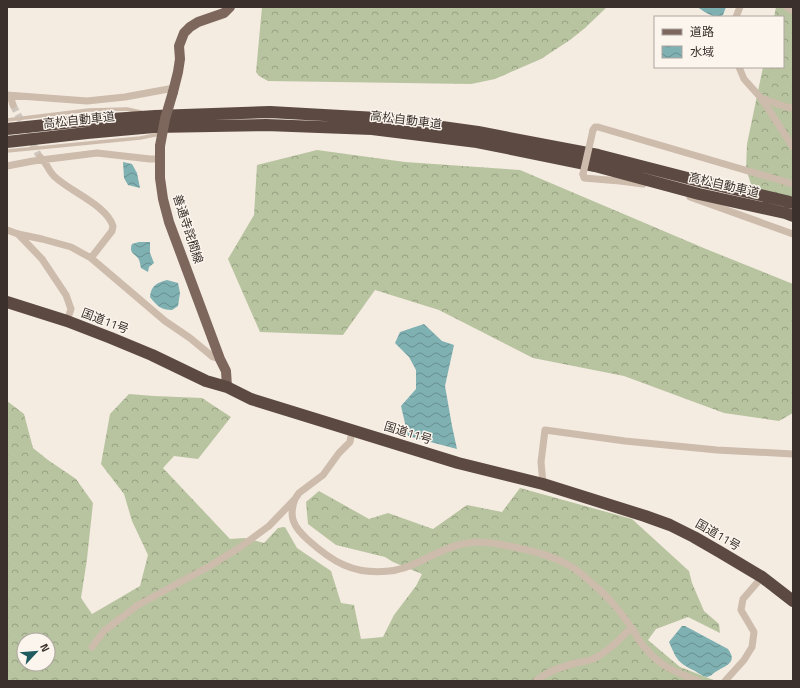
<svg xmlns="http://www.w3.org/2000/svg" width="800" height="688" font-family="'Titillium Web','Noto Sans JP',sans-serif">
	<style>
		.forest { fill: url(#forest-crowns); fill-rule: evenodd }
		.water { fill: url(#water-waves) }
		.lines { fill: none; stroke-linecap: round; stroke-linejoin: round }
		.street-tunnel { stroke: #cfc6bd; stroke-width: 7; stroke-dasharray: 7 3.5; stroke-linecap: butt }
		.lane { stroke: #cdbbac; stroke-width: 3.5 }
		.street { stroke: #cdbbac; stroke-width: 7 }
		.primary { stroke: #7d675c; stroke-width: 10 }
		.highway { stroke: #5c4a42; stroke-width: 12 }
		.street-bridge { stroke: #cdbbac; stroke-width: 7 }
		.primary-bridge { stroke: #7d675c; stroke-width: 10 }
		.labels { text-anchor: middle; stroke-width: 3; stroke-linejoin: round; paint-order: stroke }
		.street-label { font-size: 12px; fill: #3b302b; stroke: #fbf5ee }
	</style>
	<defs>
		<pattern id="forest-crowns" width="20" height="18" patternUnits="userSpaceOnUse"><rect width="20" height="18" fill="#b8c4a0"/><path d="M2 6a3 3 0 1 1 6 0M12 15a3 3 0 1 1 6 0" fill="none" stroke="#97a083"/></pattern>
		<pattern id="water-waves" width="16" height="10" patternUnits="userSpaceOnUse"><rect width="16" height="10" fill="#7fb0b2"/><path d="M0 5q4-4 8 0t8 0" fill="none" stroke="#699091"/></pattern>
	</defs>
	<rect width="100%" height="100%" fill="#f4ebe1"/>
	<path class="forest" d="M262,7H607L585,28L570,40L541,59L495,79L471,84L268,81L259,76L256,72Z
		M776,7H793V196L786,200L756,191L751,184L746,169L747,144L763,67H783V17H774Z
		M317,150L405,162L520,170L706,249L793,284V413L779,421L724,413L624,376L533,358L439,310L375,290L343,335L260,332L228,259L254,215L257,165Z
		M129,394L154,396L202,398L231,417L198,459L174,456L163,468L230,539L245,538L264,543L278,528L285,527L297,548L331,571L341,603L354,605L361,639L383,637L394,615L416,586L422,574L393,562L385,557L336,545L308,524L306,502L319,491L369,519L388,513L433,529L467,505L502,512L520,488L632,519L689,571L692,583L704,611L719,624L720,633L688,617L656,629L648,640L680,667L716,681H7V401L24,414L33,448L48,460L76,479L93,503L87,559L81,598L92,614L140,586L148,555L132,521L124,494L101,464L110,414ZM24,640H48V664H24Z"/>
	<path class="water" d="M697,7H726L723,15C714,20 704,11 697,7Z
		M123,162L132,164L137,173L140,188L128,185L124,178Z
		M139,242H150V253L154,263L149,267L148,272L141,268C140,264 140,261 138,258C133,253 129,252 132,244Z
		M167,280L178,283L180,293L178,306L172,310C161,310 157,306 150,297C151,285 157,283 167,280Z
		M424,324L442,341L454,345L445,386L452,426L457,449L408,436L401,406L416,389V370L409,357L395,343L400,332Z
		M682,626H685L728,649C738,663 726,665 717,671C713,673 711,677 706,677C703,676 698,673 695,671C677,662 677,660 669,642Z"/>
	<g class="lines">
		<path class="street-tunnel" d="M13,105L39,156"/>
		<path class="lane" d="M7,120L89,110L127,109L141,112
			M7,151L140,138L160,134"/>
		<path class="street" d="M787,7L793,11
			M736,17L740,7
			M739,67L744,79L761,98L793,147
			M7,95L87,101L125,97L174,88
			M10,95L13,105
			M761,98L786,107L793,108
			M593,130L595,127H598L793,184
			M40,157C47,163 49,172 55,177C71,192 106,205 113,226L112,231L91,258
			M7,166L33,161L97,153L150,159H160
			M583,174L584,178L620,181L643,184
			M690,197L793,234
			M7,230L18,234L42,239L71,247L91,258L165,321L190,338L213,357L220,359
			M18,234L42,259L66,295L71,309L67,321
			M543,484L541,462L545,430L625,441L717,450L793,454
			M295,499C288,517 294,527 307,539C318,549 330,559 344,565C364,574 391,574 412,565C428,558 444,548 462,544C478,540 497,543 513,547C535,551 559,557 578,571C583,575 588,580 594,585C599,589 605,594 609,599C618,609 627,621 635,633C638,639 642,645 647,650C661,667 678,673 698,681
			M92,647L104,631L138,605L208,567L239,548L269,526L295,499L299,493L323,475L339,453L350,442L352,430
			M536,681C545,673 558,668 569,665C577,662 585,662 593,659C608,652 620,639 631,628
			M725,681L744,660L752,647L754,632L741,610L743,599L762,577"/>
		<path class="primary" d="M173,92L178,72L180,59L179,46L184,33L190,27L198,22L224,13L230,7
			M160,146V178L163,199L169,222L220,359L226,371L227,387"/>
		<path class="highway" d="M7,129L84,121L155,116L270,112L377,118L478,132L598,155L703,182L786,201L793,203
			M7,142L87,133L154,127L266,125L372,129L477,142L595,166L699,194L785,213L793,216
			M7,302L67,321L111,338L152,355L206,381L227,387L251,399L458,463L543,484L645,516L670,525L694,537L720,552L762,577L793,601"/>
		<path class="street-bridge" d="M583,174L593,130"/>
		<path class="primary-bridge" d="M160,146L165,119L173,92"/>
	</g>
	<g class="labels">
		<g class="street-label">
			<text transform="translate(79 120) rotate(-6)" y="4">高松自動車道</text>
			<text transform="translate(406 120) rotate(7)" y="4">高松自動車道</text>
			<text transform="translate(724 185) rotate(13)" y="4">高松自動車道</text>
			<text transform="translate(188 229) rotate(72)" y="4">善通寺詫間線</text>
			<text transform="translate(105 321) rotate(21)" y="4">国道11号</text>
			<text transform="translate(408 433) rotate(17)" y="4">国道11号</text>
			<text transform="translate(718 535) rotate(30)" y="4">国道11号</text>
		</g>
	</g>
	<rect width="800" height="688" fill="none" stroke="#3b302b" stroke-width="16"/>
	<rect x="654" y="16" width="130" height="52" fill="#fbf5ee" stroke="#aea6a0"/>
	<rect x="662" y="29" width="20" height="6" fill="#7d675c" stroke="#aea6a0"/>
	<text x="690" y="36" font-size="12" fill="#3b302b">道路</text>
	<rect x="662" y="46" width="20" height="12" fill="url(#water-waves)" stroke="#aea6a0"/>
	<text x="690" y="56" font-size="12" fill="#3b302b">水域</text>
	<g transform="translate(36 652) rotate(64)"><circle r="19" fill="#fbf5ee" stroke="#aea6a0"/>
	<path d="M0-3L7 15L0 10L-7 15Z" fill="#1f5a5e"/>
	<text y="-6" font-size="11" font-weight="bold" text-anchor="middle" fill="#3b302b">N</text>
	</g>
</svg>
